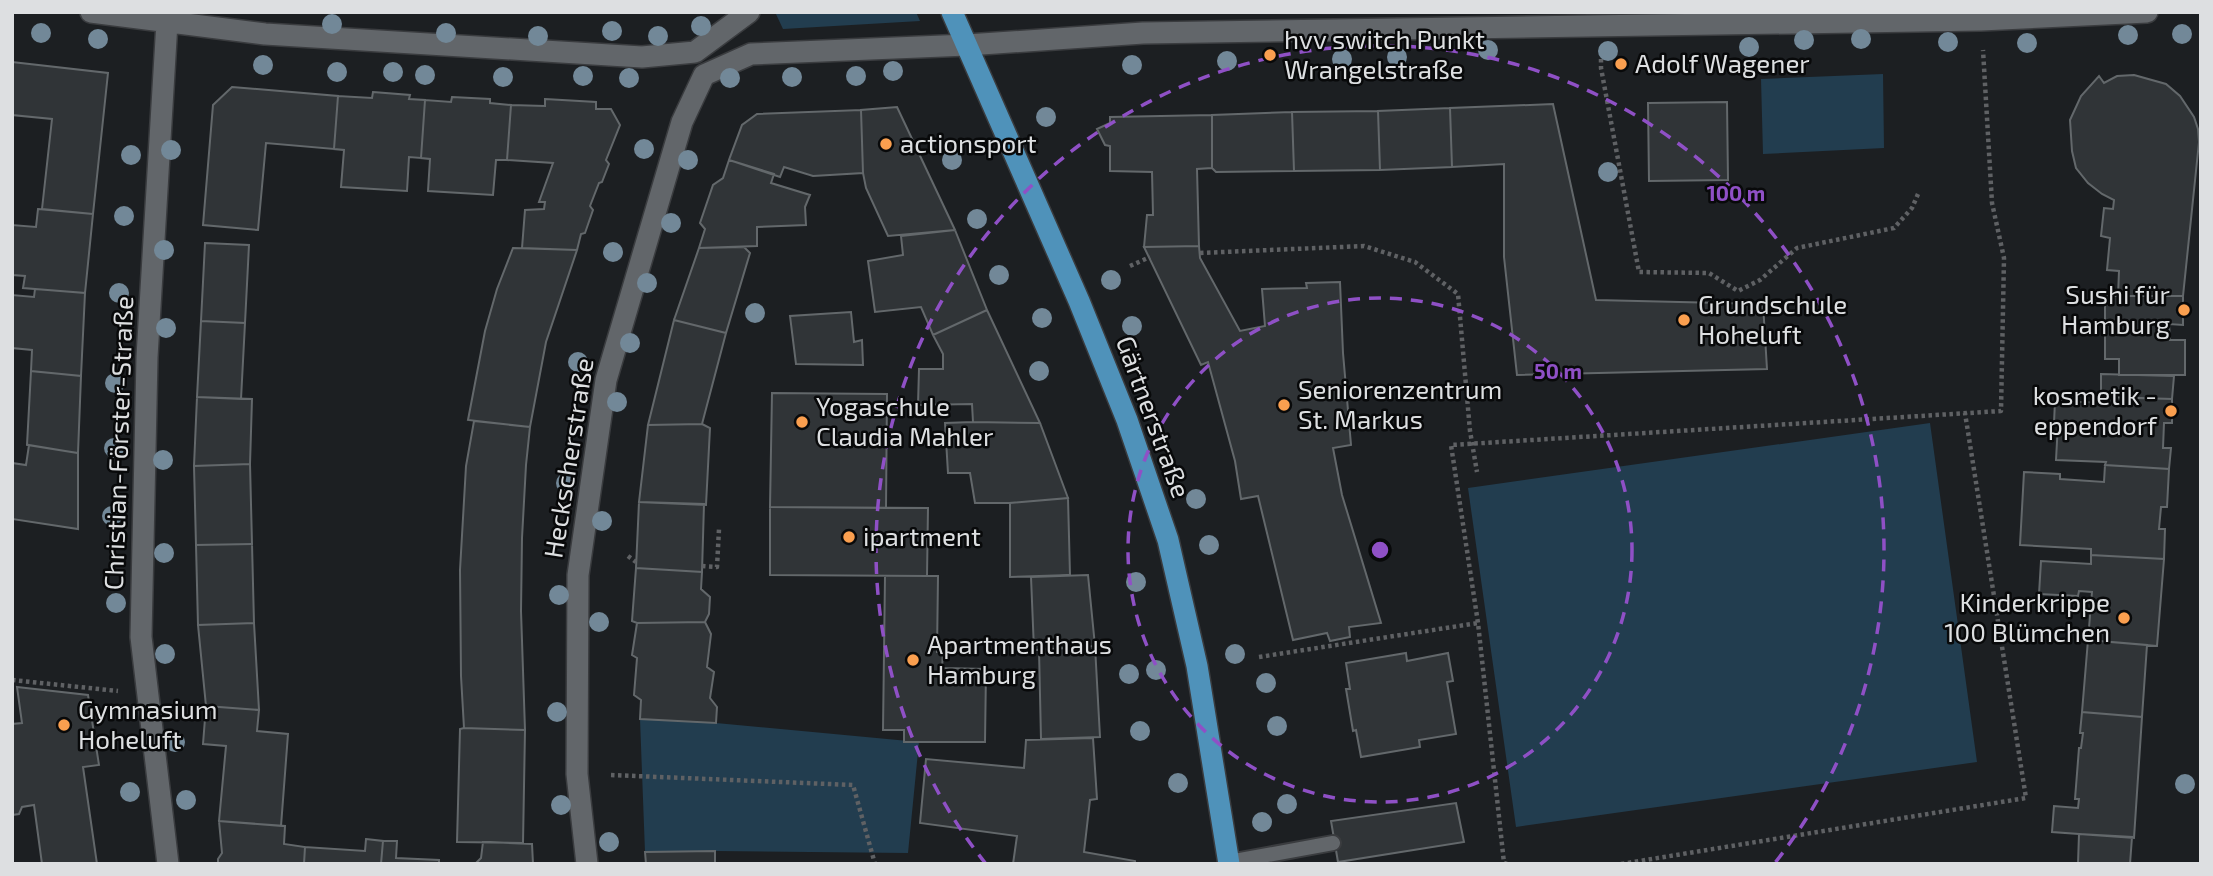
<svg xmlns="http://www.w3.org/2000/svg" width="2213" height="876" font-family="'Exo 2',sans-serif">
	<style>
		.green { fill: #223d4f }
		.building { fill: #303437; stroke: #63686b; stroke-width: 2 }
		.lines { fill: none; stroke-linecap: round; stroke-linejoin: round }
		.lane-casing { stroke: #3a3c3f; stroke-width: 18 }
		.street-casing { stroke: #3a3c3f; stroke-width: 24 }
		.primary-casing { stroke: #3a3c3f; stroke-width: 24 }
		.path { stroke: #5f6164; stroke-width: 4.5; stroke-dasharray: 3.5 3.5; stroke-linecap: butt }
		.lane { stroke: #62666a; stroke-width: 14 }
		.street { stroke: #62666a; stroke-width: 21 }
		.primary { stroke: #4f92ba; stroke-width: 21 }
		.tree { fill: #728898 }
		.ring { fill: none; stroke: #8f50c6; stroke-width: 3.5; stroke-dasharray: 12 9 }
		.poi-dot { fill: #fa9f4f; stroke: #08090a; stroke-width: 2.5 }
		.labels { text-anchor: middle; stroke-width: 5; stroke-linejoin: round; paint-order: stroke }
		.poi-label { font-size: 26px; fill: #dddfe1; stroke: #08090a; text-anchor: start }
		.street-label { font-size: 26px; fill: #dddfe1; stroke: #08090a }
		.centre { fill: #8f50c6; stroke: #08090a; stroke-width: 3.5 }
		.ring-label { font-size: 21px; text-anchor: middle; font-weight: bold; fill: #8f50c6; stroke: #08090a; stroke-width: 5; stroke-linejoin: round; paint-order: stroke }
	</style>
	<rect width="100%" height="100%" fill="#1c1f22"/>
	<path class="green" d="M775,12H916L920,21L783,29Z
		M1883,74L1884,148L1763,154L1761,79Z
		M1930,423L1977,762L1516,827L1468,488Z
		M640,719L716,723L919,742L908,853L715,851L645,852Z"/>
	<path class="building" d="M12,62L108,73L93,214L42,209L52,119L12,115Z
		M2134,75L2166,84L2180,96L2194,117L2198,129L2199,142L2183,296H2118L2119,271L2107,270L2110,238L2101,236L2104,208L2113,209L2114,200L2102,194L2088,183L2076,168L2072,151L2070,120L2081,96L2099,76L2104,83L2117,76Z
		M232,87L338,96L334,149L266,143L258,230L203,225L213,105Z
		M373,92L410,95L409,99L425,100L421,158L409,157L407,191L341,187L344,150L334,149L338,96L372,98Z
		M452,97L490,99V103L511,105L507,160H496L493,195L428,191L430,159L421,158L425,100L451,102Z
		M545,99L596,102V109H611L620,125L606,160L609,164L602,182L599,183L590,206L593,210L585,233L581,234L577,250L522,248L525,210L544,209L545,202H539L553,163L507,160L511,105L545,106Z
		M1727,102L1728,180L1649,181L1648,103Z
		M1553,104L1596,300L1763,304L1767,369L1517,375L1504,257V164L1452,167L1450,108Z
		M897,107L955,230L888,236L866,188L863,173L861,110Z
		M1450,108L1452,167L1380,170L1378,111Z
		M861,110L863,173L813,176L784,167L780,177L729,160L742,125L757,114Z
		M1378,111L1380,170L1294,171L1292,112Z
		M1292,112L1294,171L1216,172L1212,168V115Z
		M1212,115V168L1197,169L1199,246L1144,247L1147,215H1153L1152,172L1110,171V146L1105,145L1097,129L1110,123V117Z
		M729,160L774,174L771,183L810,195L805,207L806,225L757,227V246L699,248L705,229L700,223L713,185L723,178Z
		M38,209L93,214L85,293L23,288L25,276L12,275V225L36,227Z
		M955,230L987,310L933,335L921,307L875,312L868,261L903,255L901,236Z
		M205,243L249,245L245,323L201,321Z
		M1199,246L1200,258L1240,331L1265,326L1262,289L1307,288L1306,283L1340,282L1343,353L1351,445L1333,448L1342,495L1381,623L1349,627L1350,637L1330,641L1327,633L1293,640L1258,496L1241,499L1235,461L1208,362L1201,365L1144,247Z
		M744,247L750,253L726,333L674,320L699,248Z
		M513,248L577,250L546,342L530,427L468,420L485,331L497,289Z
		M35,289L85,293L81,376L31,371L32,350L12,348V295L34,297Z
		M2105,296H2183V325L2169,324L2170,340H2185V375H2119V359H2105Z
		M987,310L1040,423L973,422L972,404L918,405L919,369H943V354L933,335Z
		M851,312L854,342L862,340L863,365L796,364L790,316Z
		M674,320L726,333L702,424L648,425Z
		M201,321L245,323L241,399L197,397Z
		M31,371L81,376L78,453L27,445Z
		M2101,374L2174,376L2172,399L2101,397Z
		M772,393L887,394L886,508L770,507Z
		M197,397L252,399L250,464L194,466Z
		M2108,397L2172,399V423H2164L2163,448H2171L2169,469L2105,465L2106,462L2056,460L2058,423H2054L2055,401L2108,403Z
		M474,421L530,427L526,465L522,538L521,611L525,730L464,728L461,676L460,570L466,466Z
		M973,422L1040,423L1068,498L1010,503H975L970,473H948L945,423Z
		M702,424L710,428L706,505L639,502L648,425Z
		M29,445L78,453V529L12,519V463L26,465Z
		M250,464L252,544L196,545L194,466Z
		M2105,465L2169,469L2167,507H2161L2159,529H2165L2164,559L2091,555V549L2020,545L2024,472L2060,474V479L2104,482Z
		M1068,498L1070,575L1010,577V503Z
		M639,502L704,504L702,572L636,568Z
		M770,507L928,508L927,576L770,575Z
		M252,544L254,623L198,625L196,545Z
		M2091,555L2164,559L2157,646L2088,640L2092,592L2079,591L2078,596L2039,594L2041,561L2091,564Z
		M636,568L702,572L701,589L710,597L709,614L705,622L637,623L632,621Z
		M1088,575L1095,646L1034,650L1031,577Z
		M885,576H938L937,652H943L942,668L986,669L985,742H904V730H883Z
		M705,622L711,634L707,667L714,672L710,698L717,707L716,723L640,719L641,700L634,695L637,658L632,655L637,623Z
		M254,623L259,710L206,706L198,625Z
		M2088,640L2147,645L2142,717L2082,712Z
		M1095,646L1100,737L1041,739L1039,650Z
		M1406,653L1407,661L1448,653L1453,681L1447,682L1456,734L1419,740L1420,747L1361,757L1356,730L1353,731L1346,689H1350L1346,663Z
		M17,687L88,695L99,765L83,767L97,864H42L34,805L22,807L19,814L12,815V724L22,723Z
		M206,706L259,710L257,731L288,734L281,826L219,821L226,746L203,744Z
		M2082,712L2142,717L2134,838L2052,832L2054,806L2078,808L2079,799H2075L2079,748H2081L2083,733H2080Z
		M464,728L525,730L523,843L457,842L460,729Z
		M1093,738L1097,799L1090,800L1084,852L1135,861V864H1013L1017,836L920,823L926,759L1024,768L1026,740Z
		M1456,803L1464,842L1338,862L1331,821Z
		M219,821L285,826L284,844L305,847L304,864H218V859L222,853Z
		M2079,834L2132,837L2130,864H2078Z
		M366,839L383,841L381,864H304L305,847L365,851Z
		M383,841H397L396,858L439,860V864H381Z
		M483,842L532,844L533,864H475L481,858Z
		M715,851V864H646L645,852Z"/>
	<g class="lines">
		<defs>
			<path id="lane" d="M1229,862L1333,843"/>
			<path id="street" d="M91,12L265,34L642,57L695,52
				M167,22L147,357L141,637L168,864
				M695,52L749,12
				M704,75L751,54L967,45L1143,33L1981,20L2147,12
				M587,864L577,774L578,575L606,380L682,122L704,75"/>
			<path id="primary" d="M952,12L1079,301L1127,420L1168,540L1197,666L1229,864"/>
		</defs>
		<use href="#lane" class="lane-casing"/>
		<use href="#street" class="street-casing"/>
		<use href="#primary" class="primary-casing"/>
		<path class="path" d="M1601,59V68L1639,272L1709,273L1738,291L1760,280L1797,248L1894,228L1912,208L1918,194
			M1200,253L1364,246L1415,262L1458,294L1470,431L1477,472
			M1130,266L1150,257
			M628,556L636,562
			M702,566L717,567L719,529
			M1259,657L1478,623
			M12,680L118,691
			M611,775L853,785L875,864
			M1507,864L1504,863L1478,623L1451,445L2001,411L2004,258L1992,203L1983,50
			M1621,864L2026,798L1965,413"/>
		<use href="#lane" class="lane"/>
		<use href="#street" class="street"/>
		<use href="#primary" class="primary"/>
	</g>
	<g class="tree">
		<circle cx="332" cy="24" r="10"/>
		<circle cx="701" cy="26" r="10"/>
		<circle cx="612" cy="31" r="10"/>
		<circle cx="41" cy="33" r="10"/>
		<circle cx="446" cy="33" r="10"/>
		<circle cx="2182" cy="34" r="10"/>
		<circle cx="2128" cy="35" r="10"/>
		<circle cx="538" cy="36" r="10"/>
		<circle cx="658" cy="36" r="10"/>
		<circle cx="98" cy="39" r="10"/>
		<circle cx="1861" cy="39" r="10"/>
		<circle cx="1804" cy="40" r="10"/>
		<circle cx="1948" cy="42" r="10"/>
		<circle cx="2027" cy="43" r="10"/>
		<circle cx="1749" cy="47" r="10"/>
		<circle cx="1488" cy="50" r="10"/>
		<circle cx="1608" cy="51" r="10"/>
		<circle cx="1397" cy="57" r="10"/>
		<circle cx="1342" cy="59" r="10"/>
		<circle cx="1227" cy="61" r="10"/>
		<circle cx="263" cy="65" r="10"/>
		<circle cx="1132" cy="65" r="10"/>
		<circle cx="893" cy="71" r="10"/>
		<circle cx="337" cy="72" r="10"/>
		<circle cx="393" cy="72" r="10"/>
		<circle cx="425" cy="75" r="10"/>
		<circle cx="583" cy="76" r="10"/>
		<circle cx="856" cy="76" r="10"/>
		<circle cx="503" cy="77" r="10"/>
		<circle cx="792" cy="77" r="10"/>
		<circle cx="629" cy="78" r="10"/>
		<circle cx="730" cy="78" r="10"/>
		<circle cx="1046" cy="117" r="10"/>
		<circle cx="644" cy="149" r="10"/>
		<circle cx="171" cy="150" r="10"/>
		<circle cx="131" cy="155" r="10"/>
		<circle cx="688" cy="160" r="10"/>
		<circle cx="952" cy="160" r="10"/>
		<circle cx="1608" cy="172" r="10"/>
		<circle cx="124" cy="216" r="10"/>
		<circle cx="977" cy="219" r="10"/>
		<circle cx="671" cy="223" r="10"/>
		<circle cx="164" cy="250" r="10"/>
		<circle cx="613" cy="252" r="10"/>
		<circle cx="999" cy="275" r="10"/>
		<circle cx="1111" cy="280" r="10"/>
		<circle cx="647" cy="283" r="10"/>
		<circle cx="119" cy="293" r="10"/>
		<circle cx="755" cy="313" r="10"/>
		<circle cx="1042" cy="318" r="10"/>
		<circle cx="1132" cy="326" r="10"/>
		<circle cx="166" cy="328" r="10"/>
		<circle cx="630" cy="343" r="10"/>
		<circle cx="578" cy="362" r="10"/>
		<circle cx="1039" cy="371" r="10"/>
		<circle cx="115" cy="383" r="10"/>
		<circle cx="617" cy="402" r="10"/>
		<circle cx="114" cy="448" r="10"/>
		<circle cx="163" cy="460" r="10"/>
		<circle cx="566" cy="483" r="10"/>
		<circle cx="1196" cy="499" r="10"/>
		<circle cx="112" cy="516" r="10"/>
		<circle cx="602" cy="521" r="10"/>
		<circle cx="1209" cy="545" r="10"/>
		<circle cx="164" cy="553" r="10"/>
		<circle cx="1136" cy="582" r="10"/>
		<circle cx="559" cy="595" r="10"/>
		<circle cx="116" cy="603" r="10"/>
		<circle cx="599" cy="622" r="10"/>
		<circle cx="165" cy="654" r="10"/>
		<circle cx="1235" cy="654" r="10"/>
		<circle cx="1156" cy="670" r="10"/>
		<circle cx="1129" cy="674" r="10"/>
		<circle cx="1266" cy="683" r="10"/>
		<circle cx="557" cy="712" r="10"/>
		<circle cx="1277" cy="726" r="10"/>
		<circle cx="1140" cy="731" r="10"/>
		<circle cx="175" cy="742" r="10"/>
		<circle cx="1178" cy="783" r="10"/>
		<circle cx="2185" cy="784" r="10"/>
		<circle cx="130" cy="792" r="10"/>
		<circle cx="186" cy="800" r="10"/>
		<circle cx="1287" cy="804" r="10"/>
		<circle cx="561" cy="805" r="10"/>
		<circle cx="1262" cy="822" r="10"/>
		<circle cx="609" cy="842" r="10"/>
	</g>
	<g class="ring">
		<circle cx="1380" cy="550" r="252"/>
		<path d="M986 864A504 504 0 1 1 1774 864"/>
	</g>
	<g class="poi-dot">
		<circle cx="1270" cy="55" r="7"/>
		<circle cx="1621" cy="64" r="7"/>
		<circle cx="886" cy="144" r="7"/>
		<circle cx="2184" cy="310" r="7"/>
		<circle cx="1684" cy="320" r="7"/>
		<circle cx="1284" cy="405" r="7"/>
		<circle cx="2171" cy="411" r="7"/>
		<circle cx="802" cy="422" r="7"/>
		<circle cx="849" cy="537" r="7"/>
		<circle cx="2124" cy="618" r="7"/>
		<circle cx="913" cy="660" r="7"/>
		<circle cx="64" cy="725" r="7"/>
	</g>
	<g class="labels">
		<g class="poi-label">
			<text x="1284" y="49">hvv switch Punkt<tspan x="1284" dy="30">Wrangelstraße</tspan></text>
			<text x="1635" y="73">Adolf Wagener</text>
			<text x="900" y="153">actionsport</text>
			<text x="2170" y="304" text-anchor="end">Sushi für<tspan x="2170" dy="30">Hamburg</tspan></text>
			<text x="1698" y="314">Grundschule<tspan x="1698" dy="30">Hoheluft</tspan></text>
			<text x="1298" y="399">Seniorenzentrum<tspan x="1298" dy="30">St. Markus</tspan></text>
			<text x="2157" y="405" text-anchor="end">kosmetik -<tspan x="2157" dy="30">eppendorf</tspan></text>
			<text x="816" y="416">Yogaschule<tspan x="816" dy="30">Claudia Mahler</tspan></text>
			<text x="863" y="546">ipartment</text>
			<text x="2110" y="612" text-anchor="end">Kinderkrippe<tspan x="2110" dy="30">100 Blümchen</tspan></text>
			<text x="927" y="654">Apartmenthaus<tspan x="927" dy="30">Hamburg</tspan></text>
			<text x="78" y="719">Gymnasium<tspan x="78" dy="30">Hoheluft</tspan></text>
		</g>
		<g class="street-label">
			<text transform="translate(1153 417) rotate(70)" y="9">Gärtnerstraße</text>
			<text transform="translate(119 443) rotate(-88)" y="9">Christian-Förster-Straße</text>
			<text transform="translate(569 458) rotate(-81)" y="9">Heckscherstraße</text>
		</g>
	</g>
	<circle cx="1380" cy="550" r="10" class="centre"/>
	<g class="ring-label">
		<text x="1736" y="201">100 m</text>
		<text x="1558" y="379">50 m</text>
	</g>
	<rect width="2213" height="876" fill="none" stroke="#dddfe1" stroke-width="28"/>
</svg>
